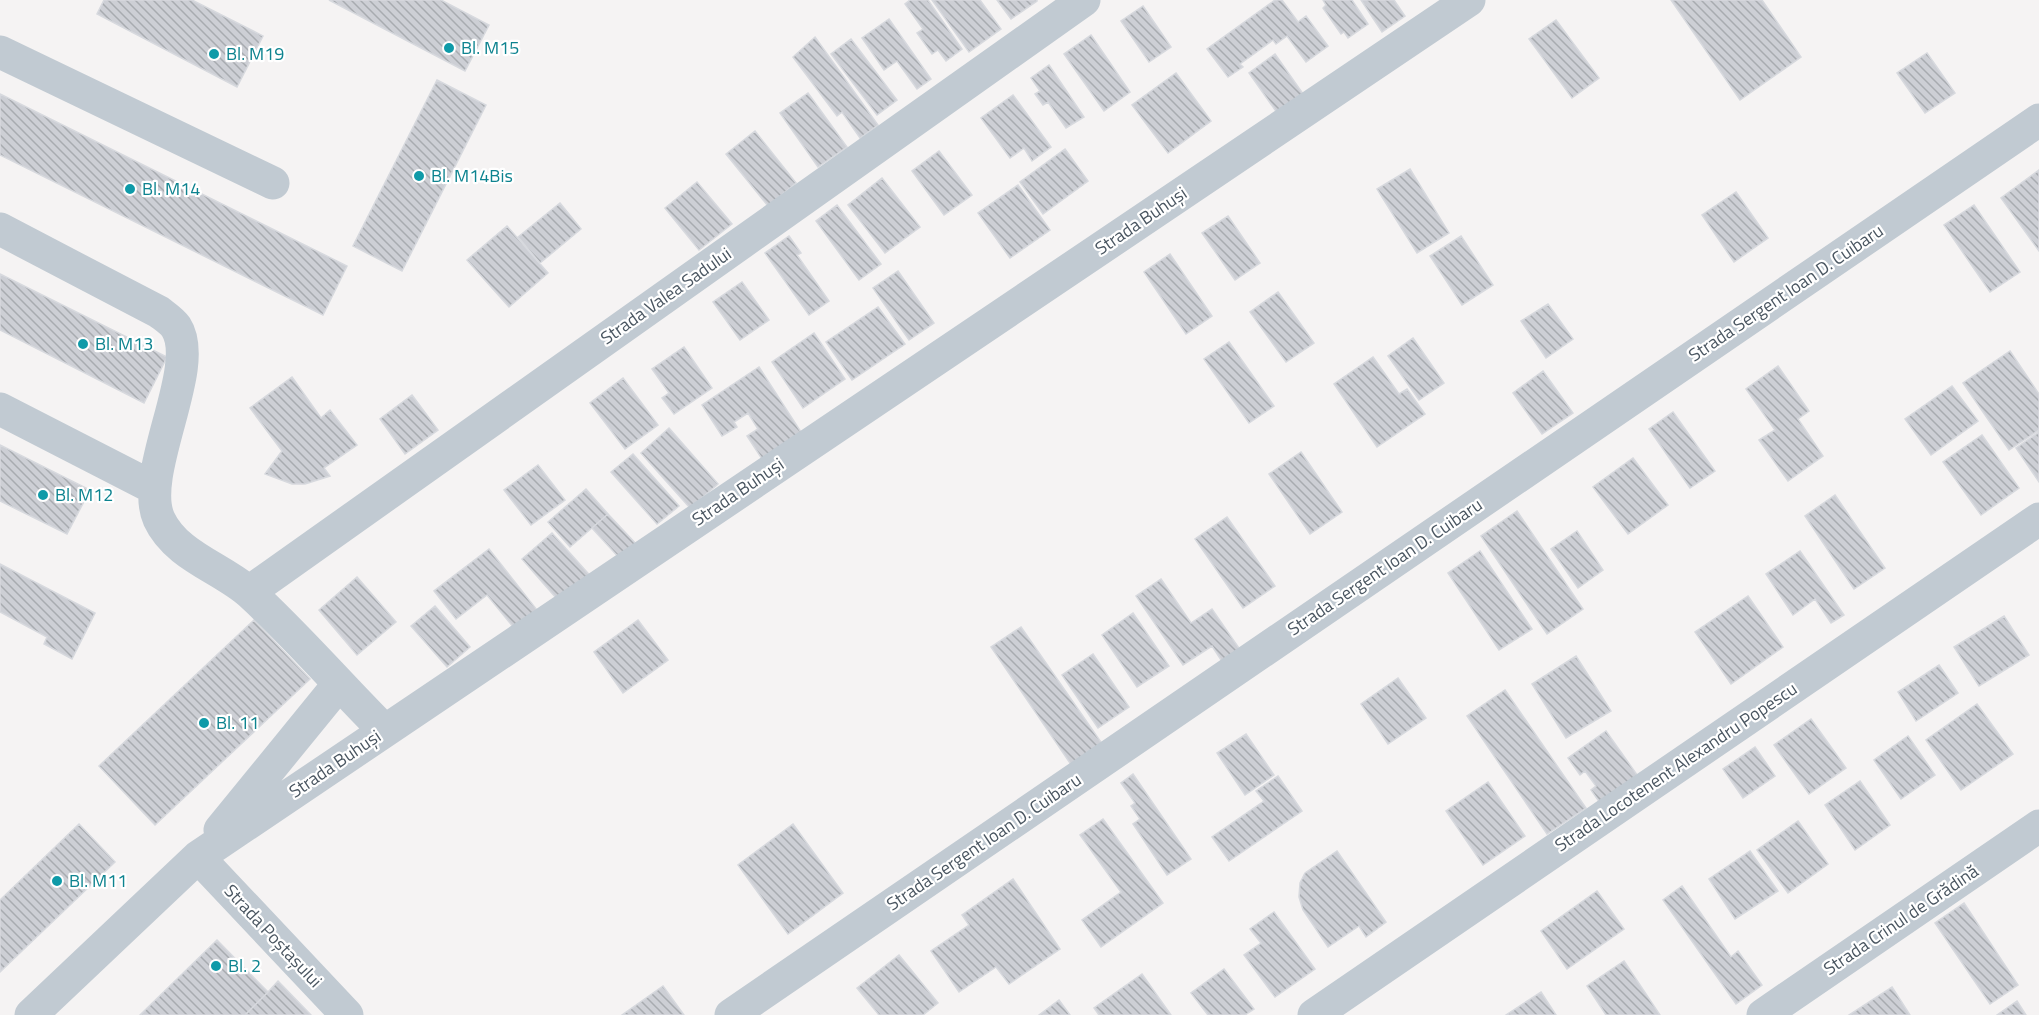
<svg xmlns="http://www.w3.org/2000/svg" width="2039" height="1015" font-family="'Titillium Web',sans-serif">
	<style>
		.building { fill: url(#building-back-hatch); stroke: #d7d9de; stroke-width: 1.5 }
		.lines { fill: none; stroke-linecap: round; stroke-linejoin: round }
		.minor { stroke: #c1cad2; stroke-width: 33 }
		.culture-dot { fill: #0f9aa8; stroke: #fff; stroke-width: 2 }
		.labels { text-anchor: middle; stroke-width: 4.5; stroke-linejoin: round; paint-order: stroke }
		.culture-label { font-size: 18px; fill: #0d838f; stroke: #fff; text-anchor: start }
		.street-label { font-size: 18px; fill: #4a5661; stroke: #fff }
	</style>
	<defs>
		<pattern id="building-back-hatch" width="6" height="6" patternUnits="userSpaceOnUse" patternTransform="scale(1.5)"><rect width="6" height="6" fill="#cdcfd5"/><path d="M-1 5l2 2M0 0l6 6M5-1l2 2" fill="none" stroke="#a8abb0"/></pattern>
	</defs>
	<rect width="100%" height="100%" fill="#f5f3f3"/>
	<path class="building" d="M104,0H192L263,36L237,87L97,14Z
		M329,0H441L489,25L465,71Z
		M910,0H928L962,49L946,61L938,50L932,54L917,33L923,29L905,4Z
		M932,0H980L1001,29L969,52Z
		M997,0H1037V1L1011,19Z
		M1275,0H1282L1298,22L1306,16L1328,46L1306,62L1287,36L1276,44L1273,40L1240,64L1243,67L1228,77L1207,49Z
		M1323,0H1352L1368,24L1348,38L1344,32L1341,34L1323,8L1326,5Z
		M1361,0H1394L1405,16L1382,32Z
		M1671,0H1762L1801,57L1740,100Z
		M1143,6L1171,47L1149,62L1121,21Z
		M889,19L931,79L917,89L897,61L884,70L862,38Z
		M1556,20L1599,78L1572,98L1529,39Z
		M1091,35L1130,92L1104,111L1064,54Z
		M815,37L878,125L860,138L842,112L837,116L793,57Z
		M851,39L897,100L877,115L831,54Z
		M1927,53L1955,93L1925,113L1897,73Z
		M1275,54L1306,98L1280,117L1249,73Z
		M1049,65L1084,117L1066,128L1048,102L1043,105L1035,94L1040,91L1031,78Z
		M1176,73L1211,121L1168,153L1132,105Z
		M437,80L486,105L402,271L353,246Z
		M808,93L847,147L818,167L780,113Z
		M0,94L347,266L323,315L0,155Z
		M1013,95L1051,147L1032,161L1024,148L1010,158L981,118Z
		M755,131L796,183L768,206L726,154Z
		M1065,149L1088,181L1043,214L1020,182Z
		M939,151L972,195L944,215L912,171Z
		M1410,169L1449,233L1417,253L1377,189Z
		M2039,170V251L2001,198Z
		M882,178L920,227L885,253L848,205Z
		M697,182L732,224L699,250L665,208Z
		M1018,185L1050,230L1010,258L978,213Z
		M1736,192L1768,238L1734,262L1702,215Z
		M560,203L581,229L540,263L518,237Z
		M837,205L881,264L859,280L816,221Z
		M1974,205L2020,272L1990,292L1944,225Z
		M1228,216L1260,263L1235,280L1202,233Z
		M507,226L548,273L509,307L467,260Z
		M789,236L801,253L797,255L829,301L809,315L765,253Z
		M1461,236L1493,285L1462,305L1430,256Z
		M1170,254L1212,316L1186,334L1144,272Z
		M898,271L934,323L909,340L873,288Z
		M0,274L167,357L144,403L0,330Z
		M742,282L769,320L740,340L713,302Z
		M1278,292L1314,343L1286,362L1250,312Z
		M1548,304L1573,339L1546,358L1521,321Z
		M878,307L905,344L852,380L826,342Z
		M814,333L845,379L803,408L772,362Z
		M1413,338L1444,383L1419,400L1388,356Z
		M1229,342L1274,406L1249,423L1204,359Z
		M684,347L712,388L674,414L662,398L669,393L652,369Z
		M2010,351L2039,394V430L2009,450L1963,383Z
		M1373,357L1399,394L1407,389L1425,414L1377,447L1334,384Z
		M1778,366L1809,411L1798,419L1823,456L1788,481L1759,440L1775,430L1746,389Z
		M759,367L801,432L762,459L747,436L758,429L748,413L734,422L737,427L722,436L702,405Z
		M1543,371L1573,413L1542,434L1513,393Z
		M292,377L321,418L330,410L357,445L324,468L330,476L305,484H292L265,474L282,451L250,408Z
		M623,378L658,425L625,449L590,403Z
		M1952,386L1978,421L1931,455L1905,419Z
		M412,395L438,430L405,454L380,419Z
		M1673,412L1715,471L1690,488L1649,429Z
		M669,428L718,484L690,508L641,453Z
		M2039,432V482L2016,448Z
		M1982,435L2019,488L1981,515L1943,462Z
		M0,445L90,490L67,534L0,501Z
		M1301,452L1342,512L1310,534L1269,474Z
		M633,454L679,506L657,524L611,472Z
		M1633,458L1668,505L1628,534L1593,487Z
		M538,465L565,500L531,525L504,490Z
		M586,489L608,514L570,547L548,522Z
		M1835,495L1885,568L1854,589L1805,516Z
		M1517,511L1583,609L1547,634L1481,536Z
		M608,514L638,546L622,561L592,528Z
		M1227,517L1275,586L1243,608L1195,539Z
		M1577,531L1603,570L1578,588L1551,549Z
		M552,533L594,580L564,607L522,559Z
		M489,549L537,610L514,628L487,595L456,619L434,591Z
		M1480,551L1532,629L1499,650L1448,573Z
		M1800,551L1844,615L1831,623L1815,599L1793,615L1766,574Z
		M0,564L95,613L72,659L44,644L47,637L0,612Z
		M357,577L396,622L357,655L319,610Z
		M1161,579L1191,623L1212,609L1241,651L1223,663L1212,646L1183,665L1136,596Z
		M1748,596L1783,647L1731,684L1695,632Z
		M435,606L470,647L447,667L411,626Z
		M1133,613L1169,666L1137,687L1102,635Z
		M2004,616L2029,655L1979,686L1954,647Z
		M254,620L310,679L155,825L99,766Z
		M638,620L668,660L623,693L594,652Z
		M1021,627L1103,745L1072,766L991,647Z
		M1093,654L1129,707L1098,728L1062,675Z
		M1576,656L1611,711L1566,738L1532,684Z
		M1939,665L1958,693L1916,721L1898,692Z
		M1398,678L1426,718L1388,744L1361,704Z
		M1505,690L1586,808L1547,834L1467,716Z
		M1977,704L2013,754L1961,790L1926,740Z
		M1811,719L1846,768L1809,794L1774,745Z
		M1606,731L1640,779L1602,806L1591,790L1596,786L1585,771L1580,775L1568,758Z
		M1246,734L1274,775L1245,795L1217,753Z
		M1908,736L1935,775L1901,799L1874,760Z
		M1755,747L1775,776L1743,798L1723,769Z
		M1133,774L1191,859L1167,875L1133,824L1140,819L1131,806L1135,803L1121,783Z
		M1278,776L1302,811L1229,861L1212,837L1264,801L1256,791Z
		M1860,781L1890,825L1855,850L1825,805Z
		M1488,782L1525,836L1483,865L1446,811Z
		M1103,819L1163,903L1101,947L1082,920L1121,892L1080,835Z
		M1798,821L1828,864L1788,893L1757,850Z
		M79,824L115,862L0,972V900Z
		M793,824L843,893L788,934L738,865Z
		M1337,851L1386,922L1366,937L1359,926L1328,947L1303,910L1299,897L1300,883L1305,873Z
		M1750,851L1778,891L1735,919L1709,879Z
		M1013,879L1060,949L1009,984L996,967L959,992L931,951L969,925L962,915Z
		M1682,886L1731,957L1738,951L1762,985L1736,1004L1663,900Z
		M1597,891L1624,929L1567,969L1541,931Z
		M1964,903L2018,985L1990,1004L1935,923Z
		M1274,912L1315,969L1275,997L1244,955L1261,943L1250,929Z
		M217,940L268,992L245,1015H140Z
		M899,955L938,1003L923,1015H879L857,988Z
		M1624,961L1660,1015H1606L1587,986Z
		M1224,969L1254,1009L1245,1015H1208L1191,993Z
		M1142,974L1171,1015H1099L1094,1008Z
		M278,981L311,1015H245L268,992Z
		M663,986L684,1015H622Z
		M1892,987L1910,1015H1849Z
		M1541,992L1556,1015H1506Z
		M1059,1000L1070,1015H1039Z
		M2017,1001L2026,1015H1997Z"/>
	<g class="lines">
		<path class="minor" d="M0,52L273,183
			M0,229L159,312C164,316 172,321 176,327C202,367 138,473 159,519C176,556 222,568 250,593C297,636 339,685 384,730
			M0,409L154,488
			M249,592L1084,0
			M220,830L339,684
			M198,857L347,1015
			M31,1015L198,857L1469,0
			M731,1015L2039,120
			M1314,1015L2039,519
			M1763,1015L2039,826"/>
	</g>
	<g class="culture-dot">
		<circle cx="449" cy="48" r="6"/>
		<circle cx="214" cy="54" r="6"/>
		<circle cx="419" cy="176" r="6"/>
		<circle cx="130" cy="189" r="6"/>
		<circle cx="83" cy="344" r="6"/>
		<circle cx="43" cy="495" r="6"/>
		<circle cx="204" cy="723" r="6"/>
		<circle cx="57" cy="881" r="6"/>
		<circle cx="216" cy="966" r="6"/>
	</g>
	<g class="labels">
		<g class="culture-label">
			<text x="461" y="54">Bl. M15</text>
			<text x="226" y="60">Bl. M19</text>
			<text x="431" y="182">Bl. M14Bis</text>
			<text x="142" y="195">Bl. M14</text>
			<text x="95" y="350">Bl. M13</text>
			<text x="55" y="501">Bl. M12</text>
			<text x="216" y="729">Bl. 11</text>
			<text x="69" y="887">Bl. M11</text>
			<text x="228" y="972">Bl. 2</text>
		</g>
		<g class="street-label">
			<text transform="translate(1141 221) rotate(-34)" y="6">Strada Buhuși</text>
			<text transform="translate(1786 293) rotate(-34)" y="6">Strada Sergent Ioan D. Cuibaru</text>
			<text transform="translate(666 296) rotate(-35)" y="6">Strada Valea Sadului</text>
			<text transform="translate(738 492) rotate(-34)" y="6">Strada Buhuși</text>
			<text transform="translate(1385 567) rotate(-34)" y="6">Strada Sergent Ioan D. Cuibaru</text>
			<text transform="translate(335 764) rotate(-34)" y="6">Strada Buhuși</text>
			<text transform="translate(1676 767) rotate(-34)" y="6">Strada Locotenent Alexandru Popescu</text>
			<text transform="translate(984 842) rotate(-34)" y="6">Strada Sergent Ioan D. Cuibaru</text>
			<text transform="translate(1901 920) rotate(-34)" y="6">Strada Crinul de Grădină</text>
			<text transform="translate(273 936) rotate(47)" y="6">Strada Poștașului</text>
		</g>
	</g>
</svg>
